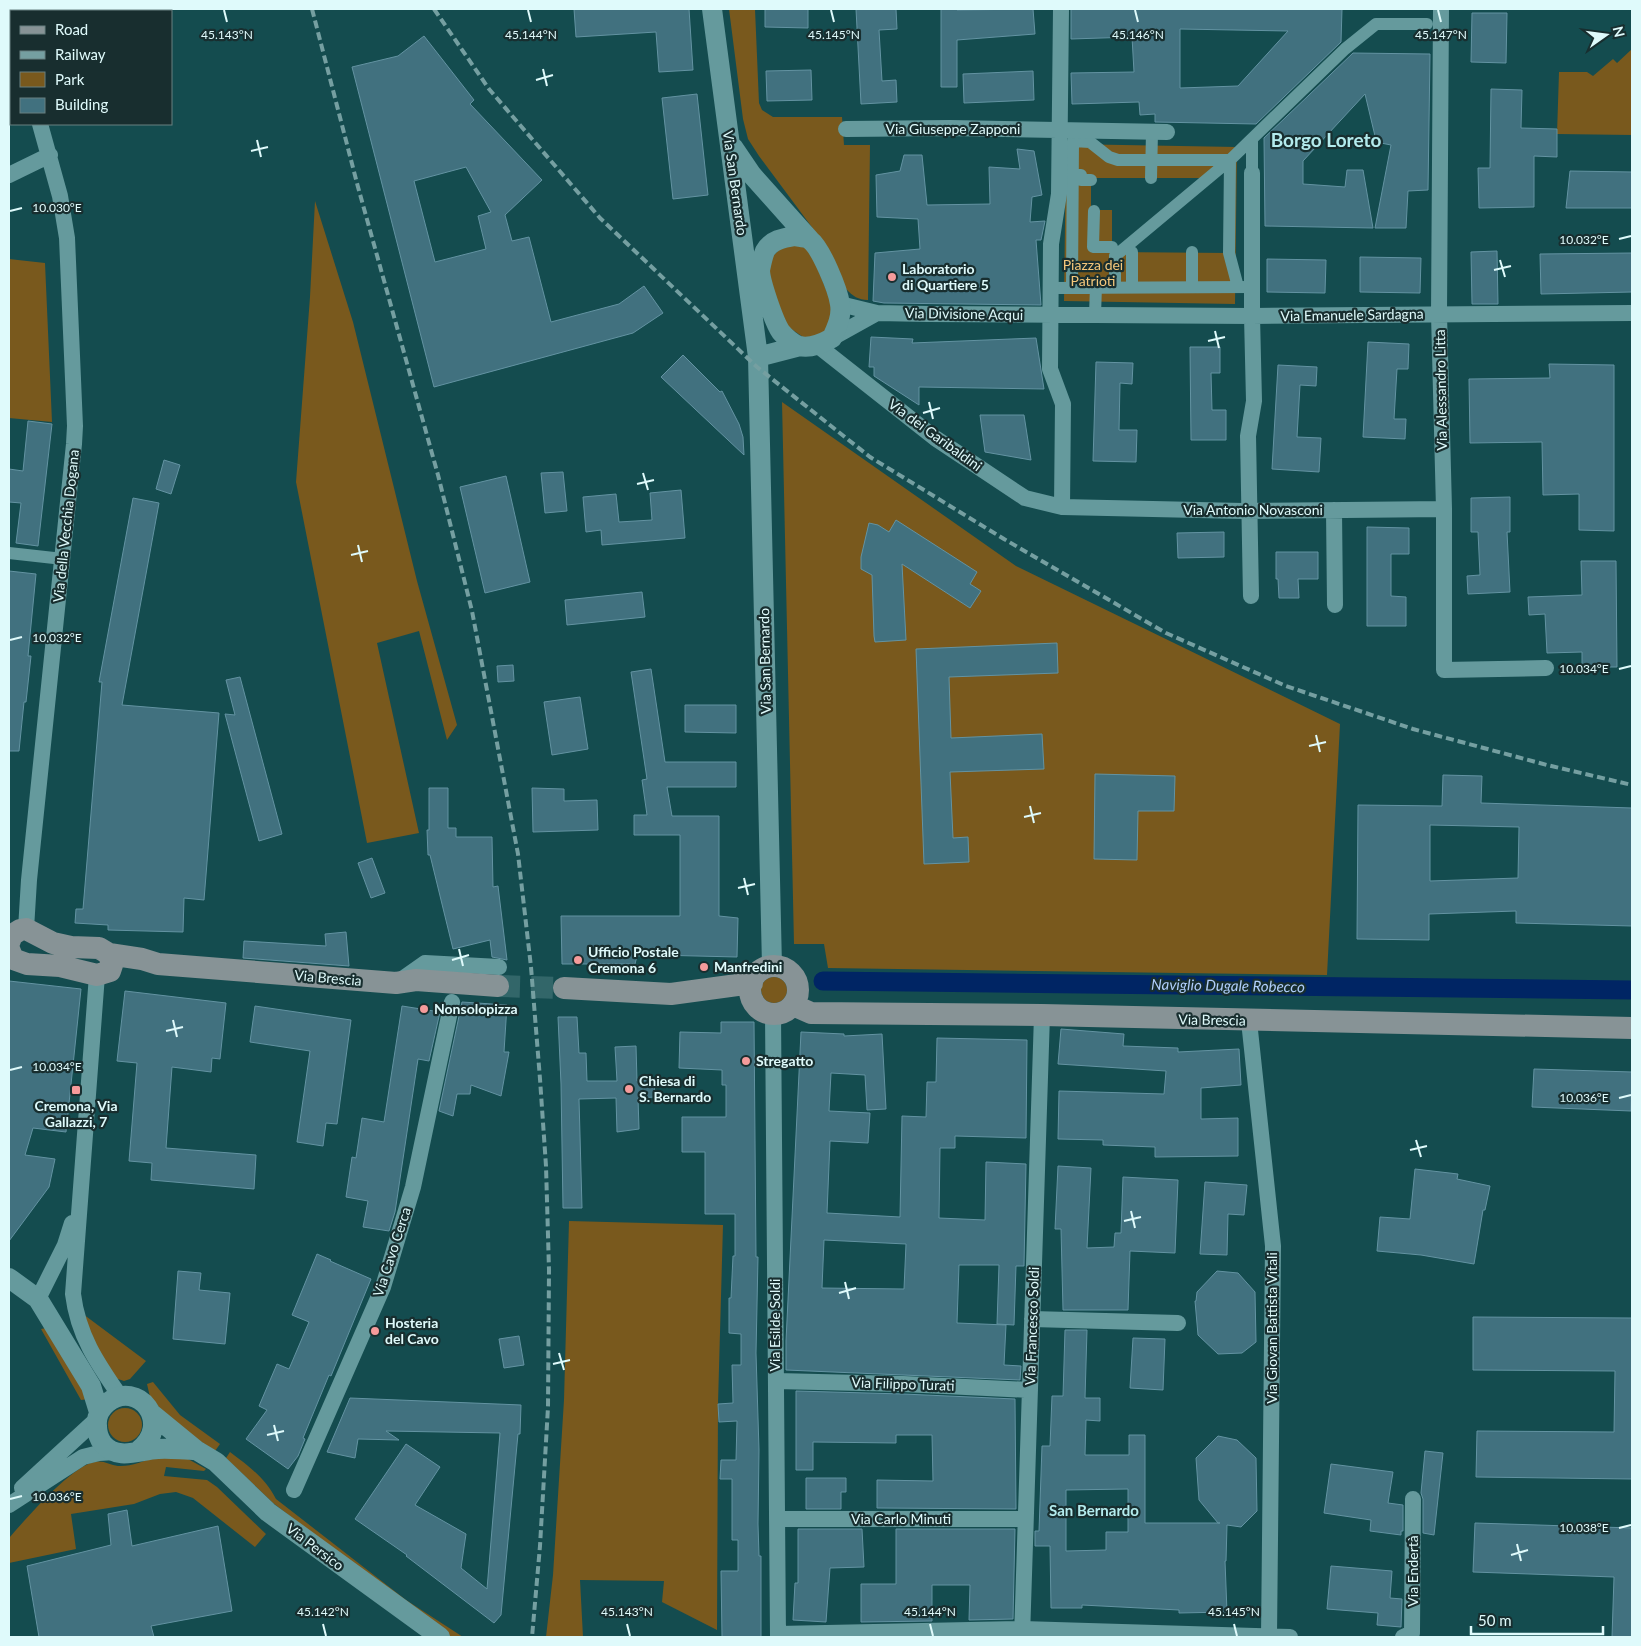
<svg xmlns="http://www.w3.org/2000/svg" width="1641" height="1646" font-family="Lato,sans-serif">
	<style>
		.green { fill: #79591d; fill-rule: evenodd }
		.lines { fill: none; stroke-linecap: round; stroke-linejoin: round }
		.canal { stroke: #002564; stroke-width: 19 }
		.building { fill: #41717f; stroke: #6393a2; fill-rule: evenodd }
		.secondary-tunnel { stroke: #326669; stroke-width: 22; stroke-dasharray: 22 11; stroke-linecap: butt }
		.pedestrian { stroke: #659a9d; stroke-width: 12 }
		.minor { stroke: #659a9d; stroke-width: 16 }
		.tertiary { stroke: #659a9d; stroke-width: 20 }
		.secondary { stroke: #879396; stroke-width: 22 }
		.rail { stroke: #759fa1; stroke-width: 4; stroke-dasharray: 8 4; stroke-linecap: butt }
		.ticks { fill: none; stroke: #dffafb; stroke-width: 2 }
		.poi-dot { fill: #f59b9b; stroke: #182e2f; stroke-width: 2 }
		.labels { text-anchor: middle; stroke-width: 4.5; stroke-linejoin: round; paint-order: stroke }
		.street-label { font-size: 14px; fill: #dffafb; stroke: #182e2f }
		.park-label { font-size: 14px; fill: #f5c87c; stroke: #182e2f }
		.poi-label { font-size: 14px; font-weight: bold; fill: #dffafb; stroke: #182e2f; text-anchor: start }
		.water-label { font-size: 15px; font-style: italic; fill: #b0cefb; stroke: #182e2f }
		.neighbourhood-label { font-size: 15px; font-weight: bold; fill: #b3ebed; stroke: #182e2f }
		.district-label { font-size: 19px; font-weight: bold; fill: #b3ebed; stroke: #182e2f }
		.ticks-label { font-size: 12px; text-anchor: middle; fill: #dffafb; stroke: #182e2f; stroke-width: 4.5; stroke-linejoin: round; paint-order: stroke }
	</style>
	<rect width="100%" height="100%" fill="#144c4f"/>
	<path class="green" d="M729,9H755L759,103L762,110L773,117H842L844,145H870L868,300C858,300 853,296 846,289L814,230L759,156L748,139L743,119Z
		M1632,49V135L1557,134L1559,72H1587L1593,76L1613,59L1617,63Z
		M1066,144L1237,147L1235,304L1064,301ZM1230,160L1229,253L1112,252V210H1091V178H1208Z
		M315,201L353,322L417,581L457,725L447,740L419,631L377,643L419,833L367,843L296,482L310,297Z
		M795,245L806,248L814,259L832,305L831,319L826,332L815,337H803L787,326L774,293L769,271L773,256L781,248Z
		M9,259L45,263L52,422L9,418Z
		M782,402L1016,566L1340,724L1327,975L828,968L824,944H794Z
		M761 990a13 13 0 1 1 26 0a13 13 0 1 1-26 0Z
		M569,1221L723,1225L718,1404L717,1630L662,1602L664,1581L580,1580L583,1637H546L553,1575L564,1400Z
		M83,1314L146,1361L130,1379L124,1381L115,1378L87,1330Z
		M46,1328L89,1399L81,1400L41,1329Z
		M153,1382L180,1415L220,1444L215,1451L167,1419L156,1403L150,1397L147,1384Z
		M108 1425a17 17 0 1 1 34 0a17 17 0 1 1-34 0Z
		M230,1452C250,1467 265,1478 276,1499L406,1600L463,1637H450L444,1634L273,1503L226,1458Z
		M155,1457L188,1459L206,1469L204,1471L166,1467L164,1476L207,1480L217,1487L266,1534L255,1547L193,1498L176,1492L160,1494L134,1504L71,1514L76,1549L9,1563V1538C25,1520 72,1465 95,1462C103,1460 110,1465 118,1466C130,1467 144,1461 155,1457Z"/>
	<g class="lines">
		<path class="canal" d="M823,981L1632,990"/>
	</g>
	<path class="building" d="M574,9H689L693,70L659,72L656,32L576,37Z
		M765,9H808V28L765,27Z
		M856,9H896L897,29L879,30L882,81L896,80L897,102L861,104Z
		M941,9H957V10L1033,9L1035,34L957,40V87H941Z
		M1071,9H1342L1341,42L1256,124L1155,122V114L1140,115L1139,102L1072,104L1071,73L1134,72L1132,37L1071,39ZM1180,29L1288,31L1238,86L1180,88Z
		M1472,13H1507L1506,63L1471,62Z
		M424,36L474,100L470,104L542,180L505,215L512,241L529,237L551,322L619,304L644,286L663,313L633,333L434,387L352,67L398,56ZM466,167L491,212L478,216L486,249L435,262L414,181Z
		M1353,53L1430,54L1428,190L1408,191L1406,228H1375L1391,145L1381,143L1375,136L1365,94L1303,161V184L1345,187L1347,170H1363L1373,228L1265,226L1264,138Z
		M811,70L812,100L767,101L766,71Z
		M1033,71L1034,100L964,103L963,74Z
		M1491,89L1522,90L1521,128L1557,129V157L1534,156V207L1479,208L1478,168H1490Z
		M697,94L708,195L673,199L662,98Z
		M1017,149L1034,151L1042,195L1032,197L1030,222L1045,221L1041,240H1036L1041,305L884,303L873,301L875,253L920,249L918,219L877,217L876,175L900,171L904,155H922L927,205L990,204L989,167L1020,169Z
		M1570,171L1632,172V208H1566Z
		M1497,251L1498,304H1472L1471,252Z
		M1632,253V292L1541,294L1540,254Z
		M1360,257L1421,258L1420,293L1360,292Z
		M1267,259L1326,260L1325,293L1267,292Z
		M871,337L913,339L912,343L1036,338L1044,389L919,387V405L874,376V367H869Z
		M1368,342L1409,344L1408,369H1397L1394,419H1406L1405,439L1363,437Z
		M1190,347H1220V373H1211L1212,410H1226V440H1191Z
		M683,355L720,392L722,391L739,424L743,437L744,455L661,377Z
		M1096,362L1133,363L1132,384L1120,383L1119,430H1137L1136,462L1093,461Z
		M1549,364L1614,365V531L1579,530V494L1543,495L1542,442L1470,443L1469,379L1550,378Z
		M1278,365L1317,367L1316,386L1300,385L1297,437L1321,438L1319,472L1272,469Z
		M980,415H1024L1031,460L985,452Z
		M28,421L52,424L38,546L16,543L21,503L9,502V469L23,471Z
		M164,460L180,465L171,494L156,489Z
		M563,472L567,511L545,513L541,473Z
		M506,476L530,582L485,593L460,487Z
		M681,490L685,538L602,545L601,530L586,532L583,497L616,494L619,522L652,520L650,493Z
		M1510,497V532H1507L1510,592L1468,594L1467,576L1480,575L1478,532H1471V498Z
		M133,498L159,503L122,705L219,713L204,900L184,898L183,932L108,930V925L75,923L76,909H83L102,682H99Z
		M896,520L977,572L970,584L981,591L970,608L902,564L906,640L875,642L874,636L872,575L861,569V557L869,523L878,525L889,532Z
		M1367,527L1409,528V554H1391V596L1406,597V626H1367Z
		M1224,532V557L1178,558L1177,533Z
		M1276,552H1318V579H1298L1299,598H1279L1278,579H1276Z
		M1581,561H1616L1617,667H1582V652L1547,653L1545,614L1529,615L1528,597L1582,595Z
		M9,571L36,574L28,656H31L26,702H24L19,751H9Z
		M642,592L645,617L567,625L565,600Z
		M1057,643L1058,673L949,677L951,738L1042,734L1044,769L950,772L953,838L968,837L969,862L924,864L916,649Z
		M513,665L514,681L498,682L497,666Z
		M651,669L665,762H736V787H667L672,816H719V916L738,918L737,957L656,955L637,956L635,964H562L561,916H680V835H634V815H647L642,780L647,779L631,672Z
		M240,677L282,834L259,841L225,714L235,715L226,680Z
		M580,697L588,749L552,755L544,702Z
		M685,705H736V733L685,732Z
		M1095,774L1175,776L1174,811H1138L1137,860L1094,859Z
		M1443,775L1482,776L1481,803L1632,808V926L1516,923V911L1429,914V940L1357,939L1358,805L1442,806ZM1430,825L1519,827L1518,878L1430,881Z
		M429,788H448V828H456V837H492L493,887L498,886L507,960L492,957L490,940L453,949L430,855H428L427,830H429Z
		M532,788L564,789V801L597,800L598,830L533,832Z
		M372,858L385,893L371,898L358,863Z
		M346,932L349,966L243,958L244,941L326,946L325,934Z
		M9,981L81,989L66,1132L33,1128L25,1155L55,1159L49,1187L9,1241Z
		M125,991L226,1003L220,1059L212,1058L211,1072L172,1067L166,1148L256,1155L254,1189L151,1180L152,1163L129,1161L137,1063L117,1061Z
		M462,1002L507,1005L504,1052H509L501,1096L471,1085L470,1094H457L453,1116L439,1111Z
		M255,1006L351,1020L337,1124L326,1123L323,1146L297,1142L310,1051L250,1042Z
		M402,1006L440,1012L429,1061L418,1059L395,1212L389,1231L363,1227L368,1201L346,1197L352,1157L356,1158L362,1118L384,1122Z
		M558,1017H577L579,1053H586L587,1081H617L615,1047L636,1046L637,1081L654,1080L655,1097L638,1098L639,1129L617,1132L616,1098L579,1099L582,1208H563L561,1084Z
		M721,1022H754L756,1257H758L756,1353L759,1450L758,1524L759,1556H761V1637H722L721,1571H738V1540H732V1479H720L721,1460H736L737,1421L719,1422L718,1404L733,1403L732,1365H741V1334L729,1333V1298H731L733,1256H735V1214H705V1152H682V1117H726V1085H722V1070L679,1068L680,1032L721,1033Z
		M1061,1029L1124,1034L1123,1046L1178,1048V1052L1239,1049L1241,1085L1201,1088V1119L1238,1118V1156L1155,1157V1147L1103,1145V1140L1058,1139L1059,1091L1164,1094L1166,1071L1058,1064Z
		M801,1032L844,1034V1036L882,1034L886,1109L867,1110L865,1075L831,1073L829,1111L870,1113L868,1143L830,1141L827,1213L900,1217L902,1116L926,1117L927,1082H936L937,1038L1027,1040L1026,1138L955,1136V1148H940L939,1218L985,1220L986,1162L1026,1164L1024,1266H1016L1014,1325L997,1324L999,1265H959L957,1323L1006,1325L1004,1365L1021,1366L1020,1380L786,1370V1341ZM824,1240L906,1244L904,1289L822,1288Z
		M1534,1069L1632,1072L1631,1111L1532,1107Z
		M1058,1166L1091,1168L1087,1248L1114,1247L1115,1233H1121L1123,1177L1178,1180L1175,1253L1130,1251L1128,1310H1063L1061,1229H1055Z
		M1415,1169L1458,1174L1457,1179L1490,1186L1485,1210H1483L1474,1264L1421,1255L1377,1251L1380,1217L1410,1219Z
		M1205,1182L1247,1185L1244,1215L1228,1214L1227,1255L1200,1254Z
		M317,1254L331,1260L330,1261L371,1279L331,1376L329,1375L303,1438L305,1439L298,1456L288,1469L246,1439L267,1410L259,1406L277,1364L289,1369L309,1322L292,1315Z
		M178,1271L201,1273L199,1290L230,1293L225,1344L173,1339Z
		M1217,1271L1238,1273L1255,1292L1256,1342L1242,1353L1218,1354L1198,1335L1195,1301H1196L1197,1292Z
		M1473,1317L1632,1318V1479L1476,1477L1477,1431L1614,1432L1615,1371L1473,1370Z
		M1065,1330H1087L1085,1398H1100V1421L1086,1420L1085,1455H1129V1435H1145V1523H1220H1218L1199,1500L1196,1458L1218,1436L1237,1440L1256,1458L1257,1511L1241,1527L1227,1525L1226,1561H1225L1227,1612L1179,1613V1610L1082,1605V1608H1051L1050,1546H1035V1531H1039L1042,1446H1050L1052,1396H1063ZM1128,1489V1532H1106V1550L1066,1551V1490Z
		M519,1336L524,1365L504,1368L499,1339Z
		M1133,1338L1165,1339L1163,1390L1130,1388Z
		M796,1391L903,1394L1015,1399L1016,1509L877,1508V1480L933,1481L932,1435H896V1443L813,1442V1470H796Z
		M350,1398L521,1405L520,1434H518L501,1615L494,1623L406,1556L407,1555L355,1519L406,1444L440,1467L415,1505L466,1534L461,1568L487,1589L500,1433L386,1431L399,1440L358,1439L355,1458L327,1452Z
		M1425,1451L1443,1453L1434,1535L1423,1533V1499L1421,1493Z
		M1331,1464L1393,1472L1388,1503L1403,1505V1531H1401V1535L1370,1531L1371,1520L1324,1513Z
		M806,1478H846V1492H841V1509H806Z
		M127,1510L132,1546L218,1526L232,1611L151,1626L154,1637H39L27,1566L111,1545L108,1514Z
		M1475,1523L1632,1528V1637H1612L1614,1577L1473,1572Z
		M798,1529H862L864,1567L830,1568L826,1622L793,1620L795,1583H798Z
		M896,1529H1015L1013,1619L969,1620L970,1585H932V1621L861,1622V1584H896Z
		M1331,1566L1392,1571L1390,1598L1402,1599L1401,1627L1377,1625L1378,1613L1327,1609Z"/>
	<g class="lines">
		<path class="secondary-tunnel" d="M498,986L564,988"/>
		<path class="pedestrian" d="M1252,139V173
			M1230,160L1229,253L1238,287
			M1073,175H1081V180H1091
			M1151,178L1152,132
			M1094,211L1093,247H1112
			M1132,252V286
			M1192,252V287
			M1072,286L1073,141L1090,142L1109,157L1118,160H1230
			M1115,287V256L1230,160L1345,49L1376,24H1427
			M1051,288L1251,287
			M1095,315L1096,286
			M9,553L63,559"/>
		<path class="minor" d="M1061,9L1059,194L1051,244L1050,369L1063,404L1062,507
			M1441,9L1439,314L1444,509V670L1546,668
			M9,42L11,48
			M846,129L950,128L1167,132
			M9,175L50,155
			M840,304L877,313L928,314L1252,316L1632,313
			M832,338L877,313
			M817,345L935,438L1025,498L1062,507L1243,511L1444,509
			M1334,510L1335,605
			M1251,596L1248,436L1254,401L1252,316V173
			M26,929L29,880L74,444L75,426L67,238L60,196L40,124
			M97,975L73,1294C78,1335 97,1363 120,1396
			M398,982L425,963L499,967
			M773,1014L778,1637
			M1249,1021L1273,1246L1269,1637
			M38,1299L65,1245L72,1223
			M1032,1319L1178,1323
			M776,1381L903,1384L1030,1390
			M22,1488L96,1420
			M294,1490L383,1287L413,1187L452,1002
			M9,1505L83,1457L99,1453L115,1452
			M777,1519H1025
			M778,1634L1022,1629L1290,1637
			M1022,1637L1042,1015
			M1403,1637L1412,1633L1413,1499"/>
		<path class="tertiary" d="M712,9L758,357L800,346
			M733,147L752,175L810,240
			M795,236C799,237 807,237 810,240C821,248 838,290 840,304C842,316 837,327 832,338C823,343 811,349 799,346C793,344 785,337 781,332C774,322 760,281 760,270C761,265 763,256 765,251C771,240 783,238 795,236Z
			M758,357L772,966
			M9,1278L38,1299L91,1386L99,1412
			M152,1414L196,1450L216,1462L268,1512L440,1637
			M138,1451C174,1424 138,1378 107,1403C100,1409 96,1417 97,1426C97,1433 99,1439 103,1444C118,1461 139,1450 158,1449C170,1448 183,1450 196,1450"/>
		<path class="secondary" d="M9,943L12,935L20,930L26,929L53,943L71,947L99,948L109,954L142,959L158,964L396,983L416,980L498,986
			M9,949L13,959L27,964L60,966L97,975L110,971L112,965L109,954
			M750 990a24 24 0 1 1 48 0a24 24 0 1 1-48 0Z
			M564,988L671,994L752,983
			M793,1005L811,1013L1042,1015L1632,1028"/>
		<path class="rail" d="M312,9L358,187L438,475L472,611L518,854L531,967L540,1079L546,1166L549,1270L548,1407L540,1546L532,1637
			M434,9L489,89L600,218L757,367L870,457L1004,539L1166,633L1286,686L1413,729L1547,765L1632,785"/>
	</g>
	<path class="ticks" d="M224,10L227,22M528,10L531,22M831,10L834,22M1135,10L1138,22M1438,10L1441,22M543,69L547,86M536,80L553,75M257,140L261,157M251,151L268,147M10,211L22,208M1619,239L1631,236M1500,260L1505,277M1494,270L1511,266M1215,331L1219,348M1208,341L1225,337M929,402L933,419M923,413L940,408M643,473L648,490M637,484L654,480M358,545L362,562M351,555L368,551M10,640L22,637M1619,669L1631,666M1316,735L1320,752M1309,746L1326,742M1030,806L1034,823M1024,817L1041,813M744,878L748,895M738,888L755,884M459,949L463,966M452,960L469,955M173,1020L177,1037M166,1031L183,1027M10,1070L22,1067M1619,1098L1631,1095M1416,1140L1421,1157M1410,1150L1427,1146M1131,1211L1135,1228M1124,1221L1141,1217M845,1282L849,1299M839,1293L856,1288M559,1353L564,1370M553,1364L570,1360M274,1425L278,1441M267,1435L284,1431M10,1499L22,1496M1619,1528L1631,1525M1517,1544L1521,1561M1511,1555L1528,1550M323,1624L326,1636M627,1624L630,1636M930,1624L933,1636M1234,1624L1237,1636"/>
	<g class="poi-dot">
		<circle cx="892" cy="277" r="5"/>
		<circle cx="578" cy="960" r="5"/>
		<circle cx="704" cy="967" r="5"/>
		<circle cx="424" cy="1009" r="5"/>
		<circle cx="746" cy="1061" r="5"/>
		<circle cx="629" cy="1089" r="5"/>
		<rect x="71" y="1085" width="10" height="10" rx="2.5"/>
		<circle cx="375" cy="1331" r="5"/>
	</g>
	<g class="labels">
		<g class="street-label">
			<text x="953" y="134">Via Giuseppe Zapponi</text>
			<text transform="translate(735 183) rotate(82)" y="5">Via San Bernardo</text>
			<text transform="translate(964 314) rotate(1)" y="5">Via Divisione Acqui</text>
			<text transform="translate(1352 315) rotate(-1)" y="5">Via Emanuele Sardagna</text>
			<text transform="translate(1441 390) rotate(-91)" y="5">Via Alessandro Litta</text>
			<text transform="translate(935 435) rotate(36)" y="5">Via dei Garibaldini</text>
			<text x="1253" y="515">Via Antonio Novasconi</text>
			<text transform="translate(66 526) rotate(-84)" y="5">Via della Vecchia Dogana</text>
			<text transform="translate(765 661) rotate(-91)" y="5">Via San Bernardo</text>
			<text transform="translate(328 978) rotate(5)" y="5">Via Brescia</text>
			<text transform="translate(1212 1020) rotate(1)" y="5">Via Brescia</text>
			<text transform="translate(392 1252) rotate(-72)" y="5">Via Cavo Cerca</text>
			<text transform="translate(775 1325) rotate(-90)" y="5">Via Esilde Soldi</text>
			<text transform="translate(1032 1326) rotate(-88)" y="5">Via Francesco Soldi</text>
			<text transform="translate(1272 1328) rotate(-90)" y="5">Via Giovan Battista Vitali</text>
			<text transform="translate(903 1384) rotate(2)" y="5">Via Filippo Turati</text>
			<text x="901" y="1524">Via Carlo Minuti</text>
			<text transform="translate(315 1547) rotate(37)" y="5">Via Persico</text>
			<text transform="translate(1413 1571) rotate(-90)" y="5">Via Endertà</text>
		</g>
		<g class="park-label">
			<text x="1093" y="270">Piazza dei<tspan x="1093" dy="16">Patrioti</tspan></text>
		</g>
		<g class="poi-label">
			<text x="902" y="274">Laboratorio<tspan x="902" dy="16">di Quartiere 5</tspan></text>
			<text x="588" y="957">Ufficio Postale<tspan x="588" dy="16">Cremona 6</tspan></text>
			<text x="714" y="972">Manfredini</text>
			<text x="434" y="1014">Nonsolopizza</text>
			<text x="756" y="1066">Stregatto</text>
			<text x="639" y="1086">Chiesa di<tspan x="639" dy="16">S. Bernardo</tspan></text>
			<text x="76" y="1111" text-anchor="middle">Cremona, Via<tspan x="76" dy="16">Gallazzi, 7</tspan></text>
			<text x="385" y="1328">Hosteria<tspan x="385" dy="16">del Cavo</tspan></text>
		</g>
		<g class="water-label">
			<text transform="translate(1228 986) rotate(1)" y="5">Naviglio Dugale Robecco</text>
		</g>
		<g class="neighbourhood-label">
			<text x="1094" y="1516">San Bernardo</text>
		</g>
		<g class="district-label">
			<text x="1326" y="147">Borgo Loreto</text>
		</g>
	</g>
	<g class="ticks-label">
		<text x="1441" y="39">45.147°N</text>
		<text x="227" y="39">45.143°N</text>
		<text x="531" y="39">45.144°N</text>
		<text x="834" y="39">45.145°N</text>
		<text x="1138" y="39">45.146°N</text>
		<text x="57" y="212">10.030°E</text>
		<text x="1584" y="244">10.032°E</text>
		<text x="57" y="642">10.032°E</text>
		<text x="1584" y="673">10.034°E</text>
		<text x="57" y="1071">10.034°E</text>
		<text x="1584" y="1102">10.036°E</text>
		<text x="57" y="1501">10.036°E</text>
		<text x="1584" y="1532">10.038°E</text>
		<text x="323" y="1616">45.142°N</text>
		<text x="627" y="1616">45.143°N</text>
		<text x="930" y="1616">45.144°N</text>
		<text x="1234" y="1616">45.145°N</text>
	</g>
	<rect width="1641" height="1646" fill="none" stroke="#dffafb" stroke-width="20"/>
	<rect x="10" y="10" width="162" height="115" fill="#182e2f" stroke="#688081"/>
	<rect x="20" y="26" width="25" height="8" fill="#879396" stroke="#688081"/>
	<text x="55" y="35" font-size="15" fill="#dffafb">Road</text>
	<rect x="20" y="51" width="25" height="8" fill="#759fa1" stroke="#688081"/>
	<text x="55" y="60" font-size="15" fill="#dffafb">Railway</text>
	<rect x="20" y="72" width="25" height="15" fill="#79591d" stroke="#688081"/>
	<text x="55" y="85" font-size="15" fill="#dffafb">Park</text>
	<rect x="20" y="98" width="25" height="15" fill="#41717f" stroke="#688081"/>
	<text x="55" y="110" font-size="15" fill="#dffafb">Building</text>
	<g transform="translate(1606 35) rotate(76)" stroke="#182e2f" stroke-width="4" paint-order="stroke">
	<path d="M0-4L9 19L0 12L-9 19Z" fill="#dffafb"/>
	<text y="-8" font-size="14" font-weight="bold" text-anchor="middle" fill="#dffafb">N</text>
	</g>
	<path d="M1471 1626v8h132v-8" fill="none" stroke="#dffafb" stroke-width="2.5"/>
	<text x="1478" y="1626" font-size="15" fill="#dffafb" stroke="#182e2f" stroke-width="4" paint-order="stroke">50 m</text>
</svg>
